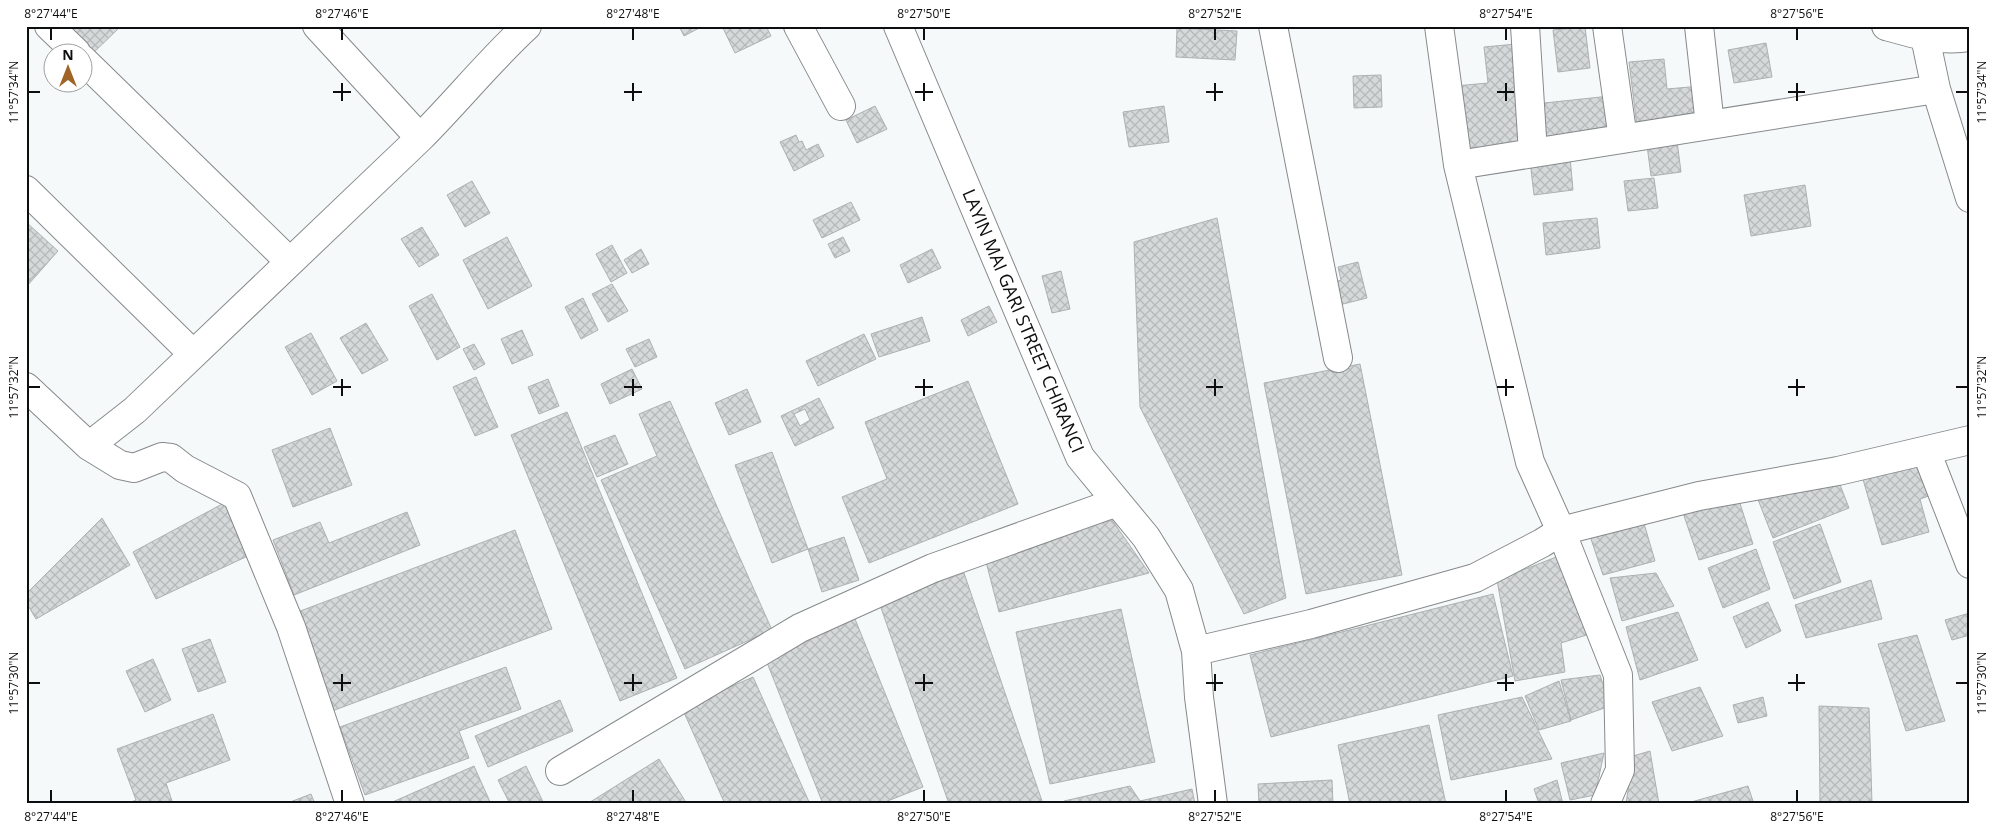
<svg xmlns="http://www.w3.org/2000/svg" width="1996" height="830" font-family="'Open Sans',sans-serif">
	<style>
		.building { fill: url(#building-cross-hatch); stroke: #adb1b2; fill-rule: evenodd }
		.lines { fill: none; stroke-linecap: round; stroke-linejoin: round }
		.minor-casing { stroke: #868a8b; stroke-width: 30 }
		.minor { stroke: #fff; stroke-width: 28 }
		.ticks { fill: none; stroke: #0d0e0f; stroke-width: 2 }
		.labels { text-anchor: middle; stroke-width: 5; stroke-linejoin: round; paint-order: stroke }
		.street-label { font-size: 18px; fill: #0d0e0f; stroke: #fff }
		.neatline { fill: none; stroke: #0d0e0f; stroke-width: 2 }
		.ticks-label { font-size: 12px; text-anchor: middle; fill: #0d0e0f }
	</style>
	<defs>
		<pattern id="building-cross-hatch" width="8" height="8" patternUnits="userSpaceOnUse" patternTransform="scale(1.25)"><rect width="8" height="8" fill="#d5d9da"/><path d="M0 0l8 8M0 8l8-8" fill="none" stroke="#b6b9ba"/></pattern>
	</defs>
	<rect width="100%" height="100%" fill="#f5f9fa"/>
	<path class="building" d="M57,26H121L87,59Z
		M679,26H703L684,36Z
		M722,26H766L771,36L735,53Z
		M1585,27L1590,68L1558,72L1553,30Z
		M1177,28L1237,31L1235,60L1176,57Z
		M1766,43L1772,77L1734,83L1728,50Z
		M1516,44L1526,145L1462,151L1455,86L1488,83L1484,47Z
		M1664,59L1667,89L1701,86L1705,119L1637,126L1629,62Z
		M1381,75L1382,107L1354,108L1353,76Z
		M1610,96L1613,129L1539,137L1535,104Z
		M875,106L887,129L857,143L846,120Z
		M1164,106L1169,142L1129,147L1123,112Z
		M796,135L799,142L802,141L806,150L818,144L824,156L794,171L780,142Z
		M1677,141L1681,172L1651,176L1647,145Z
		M1570,157L1573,190L1534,195L1530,161Z
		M1654,178L1658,208L1628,211L1624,181Z
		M472,181L490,213L465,227L447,195Z
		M1805,185L1811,226L1751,236L1744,195Z
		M851,202L860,220L822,238L813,220Z
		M1217,218L1286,598L1244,614L1140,407L1134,242Z
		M1597,218L1600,248L1546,255L1543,223Z
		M26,222L58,251L27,286L26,285Z
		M422,227L439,255L419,267L401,239Z
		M507,237L532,286L488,309L463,260Z
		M843,237L850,251L835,258L828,244Z
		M612,245L627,273L611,282L596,254Z
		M641,249L649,264L632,273L624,260Z
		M932,249L941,268L908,283L900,265Z
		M1358,262L1367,298L1331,307L1326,285L1341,280L1338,267Z
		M1061,271L1070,309L1052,313L1042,276Z
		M612,284L628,311L608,322L592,294Z
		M432,294L460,347L437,360L409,306Z
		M583,298L598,330L581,339L565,307Z
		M989,306L997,322L968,336L961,320Z
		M922,317L930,341L879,357L871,334Z
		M366,323L388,360L362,374L340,338Z
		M522,330L533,355L512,364L501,339Z
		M311,333L337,381L312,395L285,347Z
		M864,334L876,359L818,386L806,361Z
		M649,339L657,357L635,367L626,349Z
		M474,344L485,364L474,370L463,349Z
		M1360,364L1402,575L1306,594L1264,383Z
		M632,369L642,389L610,404L601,384Z
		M476,377L498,427L475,436L453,387Z
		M548,379L559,406L539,414L528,387Z
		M968,381L1018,504L869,563L842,497L887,479L865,422Z
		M747,389L761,422L729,435L715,403Z
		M819,398L834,428L795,446L781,416ZM805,409L810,420L800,426L794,414Z
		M670,401L772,630L685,669L601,480L657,456L639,414Z
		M567,412L677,678L620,701L511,435Z
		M330,428L352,485L293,507L272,450Z
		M615,435L628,464L597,477L584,447Z
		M772,452L808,549L772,563L735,465Z
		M1919,460L1929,496L1920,499L1929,532L1882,545L1862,476Z
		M1837,477L1849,508L1773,538L1757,497Z
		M1737,494L1753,544L1699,560L1681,507Z
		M237,496L252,554L156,599L133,552Z
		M407,512L420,545L294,595L273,540L320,522L329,543Z
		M102,518L130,565L36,619L26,602V594Z
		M1112,520L1149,573L999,612L984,554Z
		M1643,520L1655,561L1603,575L1589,533Z
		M1820,524L1841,582L1794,599L1773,542Z
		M515,530L552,629L332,711L295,613Z
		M844,537L859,580L822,592L808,549Z
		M1756,549L1770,589L1723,608L1708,568Z
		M1564,554L1593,633L1561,643L1565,672L1515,681L1497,580Z
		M964,573L1043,804H949L879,602Z
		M1656,573L1674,606L1622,621L1610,578Z
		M1871,580L1882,619L1806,638L1795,605Z
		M1493,594L1513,676L1271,737L1250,655Z
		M1768,602L1781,631L1746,648L1733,617Z
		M1121,609L1155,762L1050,784L1016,632Z
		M1678,612L1698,660L1640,680L1626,627Z
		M1970,613V635L1952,640L1945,620Z
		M855,619L923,787L880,804H823L764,655Z
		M1917,635L1945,721L1906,731L1878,644Z
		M210,639L226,682L198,692L182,649Z
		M153,659L171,700L145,712L126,671Z
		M506,667L521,709L459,731L469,758L365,795L340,727Z
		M1600,675L1610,706L1571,720L1561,680Z
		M753,677L810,804H725L682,708Z
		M1559,681L1571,721L1539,730L1525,696Z
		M1700,687L1723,736L1672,751L1652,702Z
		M1522,697L1552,759L1451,780L1438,715Z
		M1763,697L1767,716L1738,723L1733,705Z
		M560,700L573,731L488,767L475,736Z
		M1819,706L1869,708L1872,804H1820Z
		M213,714L230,760L166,783L173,804H127L136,800L117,749Z
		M1429,725L1446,804H1350L1338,745Z
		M1650,751L1659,804H1626L1633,756Z
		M1604,753L1595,795L1570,800L1561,763Z
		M659,759L687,804H587Z
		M474,766L491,804H388Z
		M526,766L544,804H510L498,780Z
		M1332,780L1333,804H1259L1258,784Z
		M1557,780L1563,804H1539L1534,789Z
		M1130,786L1140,801L1192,789L1195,804H1064V801Z
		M1748,786L1754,804H1684Z
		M311,794L315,804H285Z"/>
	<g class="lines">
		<defs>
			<path id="minor" d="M49,26L76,52
				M317,26L420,138
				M798,26L841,106
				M898,26L1080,457L1146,537L1179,590L1196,651L1199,697L1213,804
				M1273,26L1338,358
				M1439,26L1458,165
				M1525,26L1533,153
				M1607,26L1623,139
				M1699,26L1710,125
				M1886,26C1914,34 1940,42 1970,37
				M82,59L290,262
				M1936,89L1970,198
				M26,190L193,354
				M26,387L89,446L120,465L134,468L162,457L171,458L185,469L237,496L291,627L350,804
				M89,446L135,410L420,138C457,101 489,61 527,26
				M1926,451L1970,564
				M1196,651L1311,624L1475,578L1542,543L1561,531L1699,496L1838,471L1970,440
				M560,771L800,628L933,568L1117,502
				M1605,804L1620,770L1618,675L1561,531L1530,462L1458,165L1936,89L1925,37"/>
		</defs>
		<use href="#minor" class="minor-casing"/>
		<use href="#minor" class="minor"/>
	</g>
	<path class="ticks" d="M51,28V40M342,28V40M633,28V40M924,28V40M1215,28V40M1506,28V40M1797,28V40M342,83V101M633,83V101M924,83V101M1215,83V101M1506,83V101M1797,83V101M28,92H40M333,92H351M624,92H642M915,92H933M1206,92H1223M1497,92H1514M1788,92H1805M1956,92H1968M342,379V396M633,379V396M924,379V396M1215,379V396M1506,379V396M1797,379V396M28,387H40M333,387H351M624,387H642M915,387H933M1206,387H1223M1497,387H1514M1788,387H1805M1956,387H1968M342,674V691M633,674V691M924,674V691M1215,674V691M1506,674V691M1797,674V691M28,683H40M333,683H351M624,683H642M915,683H933M1206,683H1223M1497,683H1514M1788,683H1805M1956,683H1968M51,790V802M342,790V802M633,790V802M924,790V802M1215,790V802M1506,790V802M1797,790V802"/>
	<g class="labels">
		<g class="street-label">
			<text transform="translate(1023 321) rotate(67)" y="6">LAYIN MAI GARI STREET CHIRANCI</text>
		</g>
	</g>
	<rect width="1996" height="830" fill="none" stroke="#ffffff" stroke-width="55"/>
	<g transform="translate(68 68)"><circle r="24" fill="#ffffff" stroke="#9e9f9f"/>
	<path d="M0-4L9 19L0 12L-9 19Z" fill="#a06526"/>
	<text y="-8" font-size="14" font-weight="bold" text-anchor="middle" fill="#0d0e0f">N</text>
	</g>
	<rect x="28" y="28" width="1940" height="774" class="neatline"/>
	<g class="ticks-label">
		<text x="51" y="18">8°27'44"E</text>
		<text x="342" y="18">8°27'46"E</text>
		<text x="633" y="18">8°27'48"E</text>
		<text x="924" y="18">8°27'50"E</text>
		<text x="1215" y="18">8°27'52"E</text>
		<text x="1506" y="18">8°27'54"E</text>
		<text x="1797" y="18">8°27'56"E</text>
		<text transform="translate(14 92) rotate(-90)" y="4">11°57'34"N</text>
		<text transform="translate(1982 92) rotate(-90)" y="4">11°57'34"N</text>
		<text transform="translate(14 387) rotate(-90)" y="4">11°57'32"N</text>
		<text transform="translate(1982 387) rotate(-90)" y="4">11°57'32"N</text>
		<text transform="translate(14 683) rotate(-90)" y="4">11°57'30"N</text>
		<text transform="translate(1982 683) rotate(-90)" y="4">11°57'30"N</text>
		<text x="51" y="821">8°27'44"E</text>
		<text x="342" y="821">8°27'46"E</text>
		<text x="633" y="821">8°27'48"E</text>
		<text x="924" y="821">8°27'50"E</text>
		<text x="1215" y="821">8°27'52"E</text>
		<text x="1506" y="821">8°27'54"E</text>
		<text x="1797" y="821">8°27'56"E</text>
	</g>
</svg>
